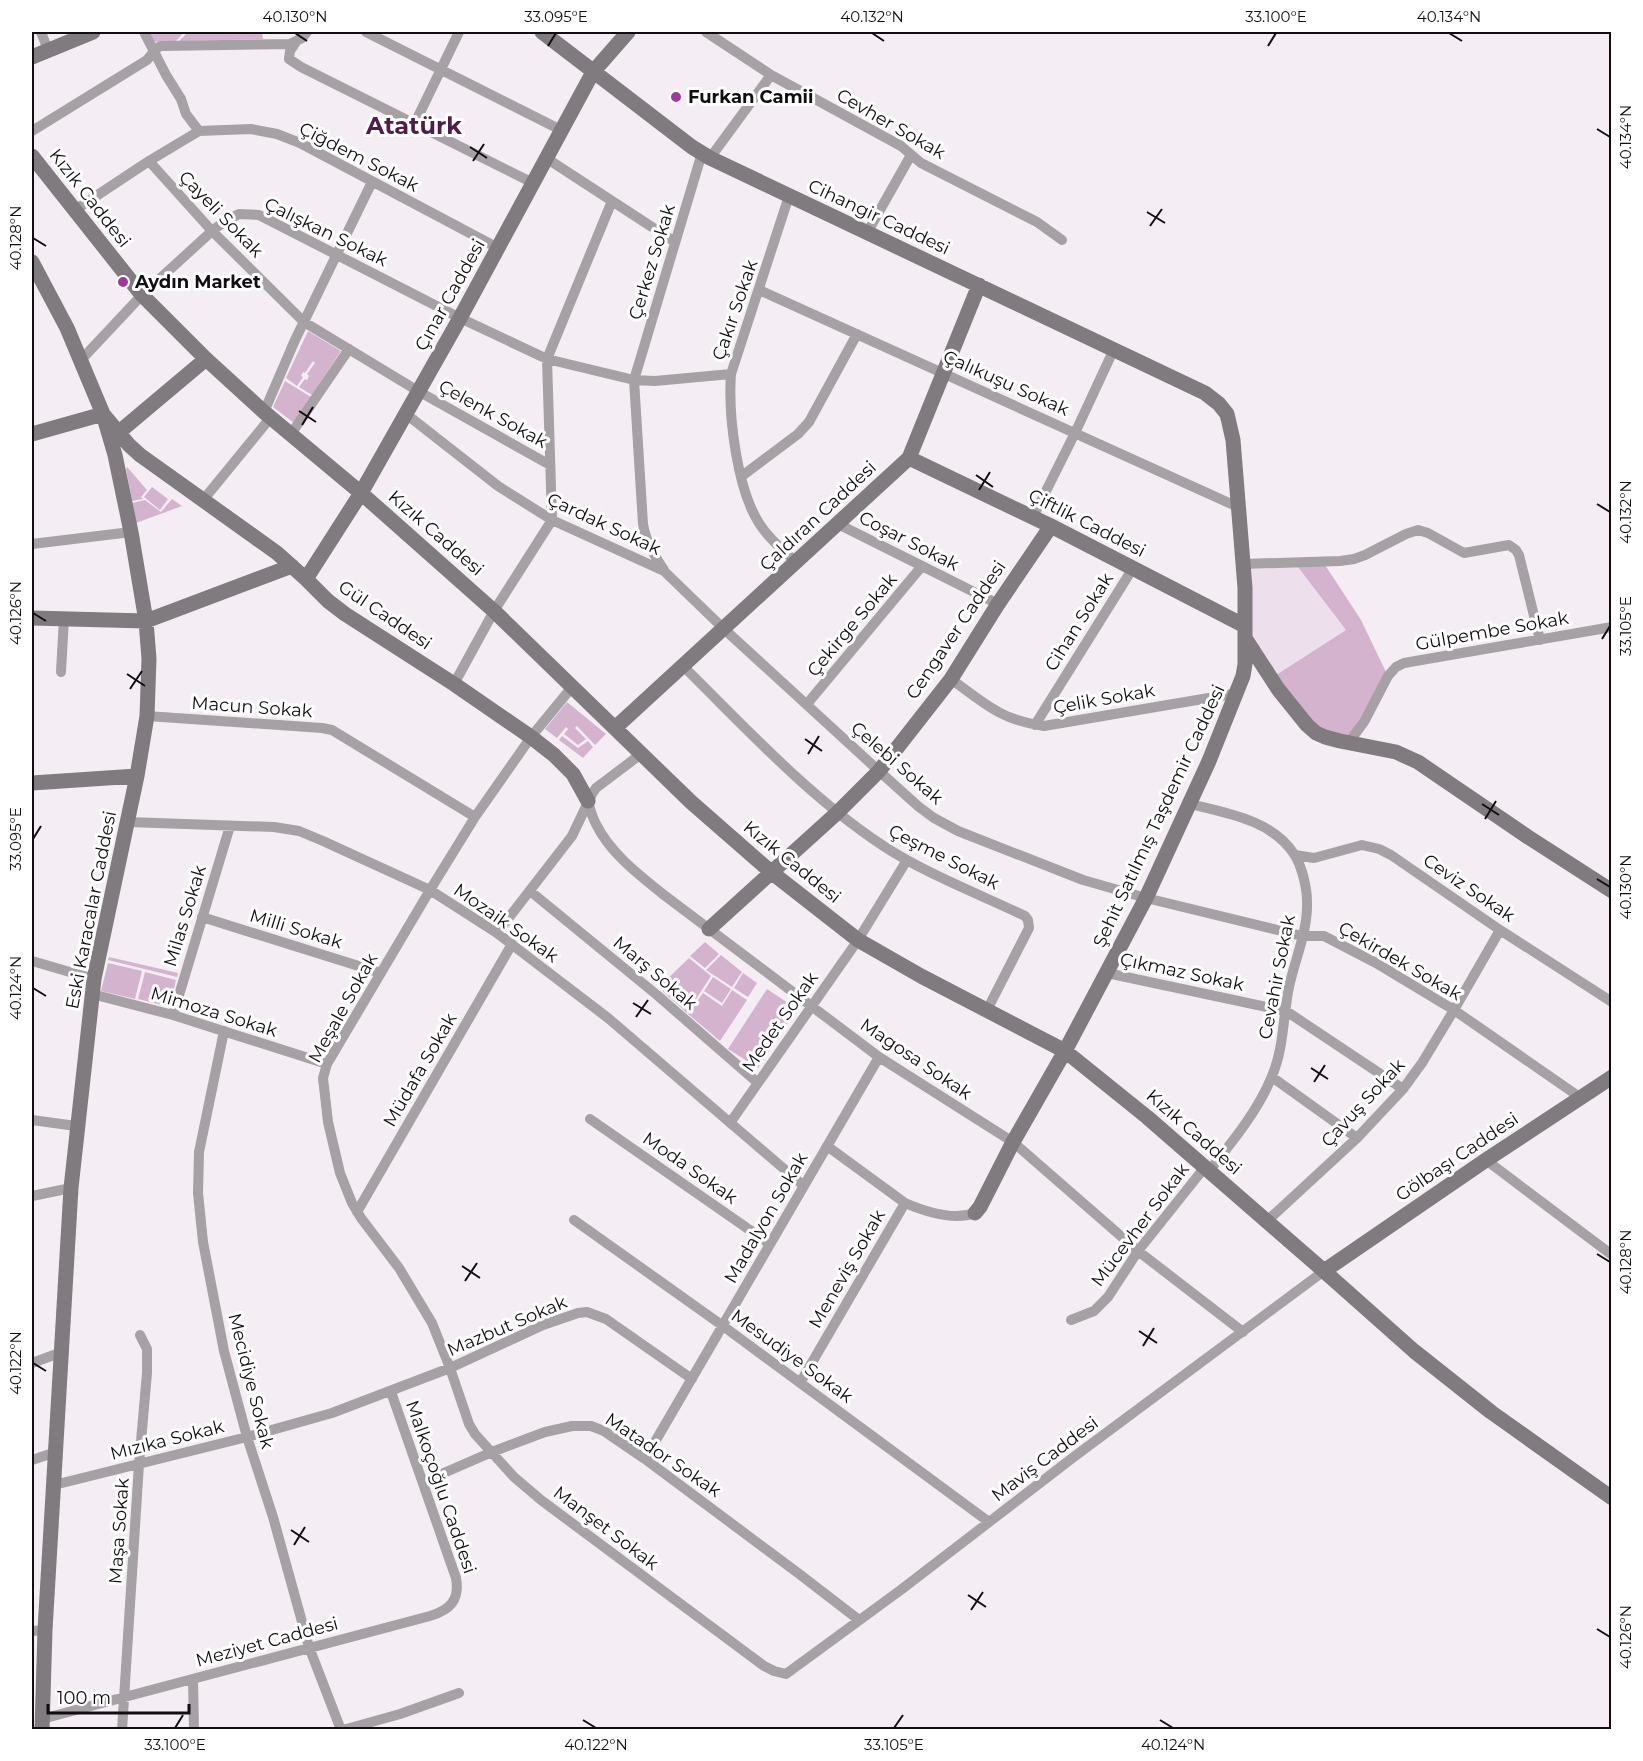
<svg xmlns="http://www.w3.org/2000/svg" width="1643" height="1761" font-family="Montserrat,sans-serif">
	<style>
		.built { fill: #eddfeb }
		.green { fill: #d4b3cf }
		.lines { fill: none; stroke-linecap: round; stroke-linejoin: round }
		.street { stroke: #a5a1a4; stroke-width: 10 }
		.secondary { stroke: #807b7f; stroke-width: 15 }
		.ticks { fill: none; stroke: #110e11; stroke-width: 2 }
		.poi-dot { fill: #a23899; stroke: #fff; stroke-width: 2 }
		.labels { text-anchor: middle; stroke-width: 6; stroke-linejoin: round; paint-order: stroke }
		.poi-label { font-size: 18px; font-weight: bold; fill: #110e11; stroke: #fff; text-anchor: start }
		.street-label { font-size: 18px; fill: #110e11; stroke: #fff }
		.district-label { font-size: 24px; font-weight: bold; fill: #501d4b; stroke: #fff }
		.neatline { fill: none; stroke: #110e11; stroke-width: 2 }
		.ticks-label { font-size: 15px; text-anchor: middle; fill: #110e11 }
	</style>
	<rect width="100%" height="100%" fill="#f5edf4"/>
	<path class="built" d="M1325,565L1361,620L1276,675L1251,634L1250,569Z"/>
	<path class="green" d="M148,32H184L176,41L153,42Z
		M188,32H262L263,39L179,41Z
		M308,331L341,351L312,395L299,387L305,379L307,380L309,376L307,374L315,363L313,361L305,373L303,372L301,376L303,377L297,386L286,378Z
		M285,381L311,397L294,423L273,407Z
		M127,467L147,490L141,497L143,499L132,501L126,469Z
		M152,487L168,499L160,510L144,497Z
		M172,499L182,506L136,523L132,503L145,500L161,512Z
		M1325,565L1361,620L1386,672L1361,720L1349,735L1341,737L1315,727L1276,675L1346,630L1298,567Z
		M567,702L606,734L595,745L577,726L575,728L586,739L578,745L564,734L568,729L566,727L557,738L545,729Z
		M562,736L578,748L588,741L593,747L583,758L559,740Z
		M705,942L719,954L705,968L690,956Z
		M721,955L742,972L732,987L706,970Z
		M109,957L178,973L177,977L108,960Z
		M689,958L711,976L687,1013L663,992L662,984Z
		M108,963L142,971L135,999L101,991Z
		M145,972L176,980L170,1007L138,999Z
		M743,973L757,983L748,997L734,988Z
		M713,977L731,989L722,1003L704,991Z
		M767,989L797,1009L758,1068L728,1049Z
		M732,990L747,1000L720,1041L688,1014L703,993L722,1006Z"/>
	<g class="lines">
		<path class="street" d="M41,32L48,50
			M144,32L166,75L181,99L186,114L199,131
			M366,32L561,130
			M706,32L771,75L901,146L921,163L1037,222L1062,240
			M296,42L290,51L289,59L301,67L533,183
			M414,125L459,32
			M32,131L147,60L157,48L161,46L290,44L302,38L307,32
			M546,158L675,242
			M710,158L771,75
			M149,161L212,231L304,322L418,391L550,465
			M789,196L731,374C728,415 737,492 761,526C770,540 784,551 796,562
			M75,210L149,161L199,131L251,129L277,134L300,143L498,248
			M867,233L911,155
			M759,290L1238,507
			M81,360L142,295L212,231L225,221L239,214L259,215L460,318L547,359L634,380L655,381L731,374
			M264,412L295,340L372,182
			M406,414L498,486L552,520L664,571L724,629L879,771L919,807L934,818L958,831L1083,880L1146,898L1302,936H1324L1376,963L1454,1010L1581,1098
			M291,434L349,349
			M742,476L798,434L809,422L857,334
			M204,499L271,417
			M1033,517L1075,433L1114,349
			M838,524L998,604
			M32,544L131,532
			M1243,564L1340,561L1354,559L1365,555L1406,534L1418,530L1428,533L1464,553L1509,545L1516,550L1519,555L1540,640
			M664,570C654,555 646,542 643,524L634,380L702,153
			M683,666C746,728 808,796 882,845C924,873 979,894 1025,916L1028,920L1029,928L987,1010
			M61,672L64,618
			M951,679C985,704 1001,720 1044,726L1238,693
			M454,684L494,611L552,520L547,359L612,201
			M572,687L531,737L475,817L430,890L327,1064L323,1078L328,1122L340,1173L352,1203L361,1218L399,1268L432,1323L450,1368L469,1424L475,1434L514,1477L541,1500L764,1666L774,1671L786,1674L902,1589L1075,1456L1324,1271
			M807,704L922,566
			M147,716L322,728L332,730L475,817
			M1035,725L1133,568
			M1349,742L1364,722L1388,676L1396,667L1404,663L1612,627
			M588,801C590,809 592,817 596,824C610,853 639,875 664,895L879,1057L1013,1142L1138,1251L1243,1332
			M1190,804C1227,813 1272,820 1294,854C1302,866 1307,888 1307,902C1308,931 1295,959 1289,987C1283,1016 1284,1048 1272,1076C1258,1111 1232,1142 1209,1171
			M128,822L274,827L299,831L323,841L430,890L497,933L608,1018L804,1186
			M1295,855L1314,858L1362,845L1379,849L1391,855L1500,930L1612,1002
			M530,891L657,995L758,1083
			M202,917L381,973
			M497,933L572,836L592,794L596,788L641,754
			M32,961L94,979
			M1107,973L1286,1011L1403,1089
			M92,994L173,1015L327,1064
			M173,1015L230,826
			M224,1031L199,1152L198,1193L203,1242L224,1351L247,1437L273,1517L309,1647L341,1730
			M1272,1077L1357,1138
			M590,1119L770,1244
			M32,1120L76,1126
			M730,1123L858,940L907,860
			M827,1146L905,1203C926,1212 953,1221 975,1213
			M1486,1160L1612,1255
			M32,1196L71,1188
			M357,1212L512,944
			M574,1220L723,1326L989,1522
			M1267,1221L1357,1138L1403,1089L1422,1063L1454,1010L1500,930
			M1071,1320L1094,1311L1108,1297L1138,1251L1205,1167
			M32,1363L62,1352
			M800,1383L905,1203
			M645,1459L879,1057
			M32,1460L56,1452
			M423,1482L492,1452L545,1432L572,1426H591L604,1431L645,1459L798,1573L859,1620
			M54,1485L247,1437L332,1413L450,1368L543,1325L578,1313L587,1312L606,1319L692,1379
			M32,1631L45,1630
			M193,1679L194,1730
			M42,1719L430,1616C450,1610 460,1600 456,1578L391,1392
			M122,1730L139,1464L147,1373V1349L140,1335
			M343,1730L400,1714L459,1693"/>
		<path class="secondary" d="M542,32L692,147L710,158L1205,393L1219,404L1227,414L1233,440L1245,588V664L1243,676L1209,761L1146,898L1065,1051L1013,1142L980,1207L975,1213
			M32,57L93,32
			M32,156L142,295L206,359L264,412L361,493L494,611L691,802L771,872L858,940L921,976L1065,1051L1147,1117L1324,1271L1414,1351L1491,1412L1612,1498
			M32,262L67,328L103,414L115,455L131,532L146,621L149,659L147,716L137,776L94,979L71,1188L45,1630L42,1730
			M32,434L103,414L129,445L140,455L277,553L306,579L328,601L345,614L454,684L531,737L554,755L573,774L588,801
			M112,438L206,359
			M909,458L1051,526L1245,626
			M306,579L361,493L460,318L593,72L628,32
			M32,618L146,621L292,566
			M1245,638L1278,689L1307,725L1316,733L1325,737L1340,741L1396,752L1418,762L1528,837L1612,891
			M615,728L909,458L979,285
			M32,783L137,776
			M709,929L837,813L879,771L951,679L998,604L1051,526
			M1324,1271L1486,1160L1612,1077"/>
	</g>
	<path class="ticks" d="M295,33L307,41M872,33L884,41M1449,33L1462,41M548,46L556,33M1268,46L1276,33M1597,129L1610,137M470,147L487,158M473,161L484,144M1147,212L1165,223M1150,226L1162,209M33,238L46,246M299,411L316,422M302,425L313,407M976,475L993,487M979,490L990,472M1597,504L1610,512M33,613L46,621M1602,639L1610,626M127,674L145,686M130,689L142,671M805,739L822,751M808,754L819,736M1482,804L1499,815M1485,819L1496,801M33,839L41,826M1597,879L1610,887M33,988L46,996M633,1003L651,1014M636,1017L648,1000M1311,1068L1328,1079M1314,1082L1325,1065M1597,1254L1610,1262M462,1266L480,1278M465,1281L477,1263M1139,1331L1157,1343M1143,1346L1154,1328M33,1363L46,1371M291,1530L309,1542M294,1545L305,1527M968,1595L986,1607M971,1610L983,1592M1597,1629L1610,1637M583,1720L596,1728M1160,1720L1173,1728M175,1728L183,1715M894,1728L903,1715"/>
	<g class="poi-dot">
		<circle cx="676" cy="97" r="6"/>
		<circle cx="123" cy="282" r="6"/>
	</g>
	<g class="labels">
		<g class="poi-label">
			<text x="688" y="103">Furkan Camii</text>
			<text x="135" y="288">Aydın Market</text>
		</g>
		<g class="street-label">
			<text transform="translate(891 124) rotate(30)" y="6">Cevher Sokak</text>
			<text transform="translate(359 157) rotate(27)" y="6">Çiğdem Sokak</text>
			<text transform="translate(90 198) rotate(52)" y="6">Kızık Caddesi</text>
			<text transform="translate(221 214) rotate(46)" y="6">Çayeli Sokak</text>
			<text transform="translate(879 217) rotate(25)" y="6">Cihangir Caddesi</text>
			<text transform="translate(326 232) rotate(26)" y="6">Çalışkan Sokak</text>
			<text transform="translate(652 262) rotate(-73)" y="6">Çerkez Sokak</text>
			<text transform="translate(450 295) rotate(-61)" y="6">Çınar Caddesi</text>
			<text transform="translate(735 310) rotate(-71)" y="6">Çakır Sokak</text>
			<text transform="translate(1006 383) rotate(24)" y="6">Çalıkuşu Sokak</text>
			<text transform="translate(493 414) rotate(29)" y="6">Çelenk Sokak</text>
			<text transform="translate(818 516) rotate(-43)" y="6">Çaldıran Caddesi</text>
			<text transform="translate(1087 523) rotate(27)" y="6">Çiftlik Caddesi</text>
			<text transform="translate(604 524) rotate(25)" y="6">Çardak Sokak</text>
			<text transform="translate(436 533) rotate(41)" y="6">Kızık Caddesi</text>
			<text transform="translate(909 541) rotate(27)" y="6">Coşar Sokak</text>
			<text transform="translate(385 615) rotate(34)" y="6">Gül Caddesi</text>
			<text transform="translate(1079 622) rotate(-58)" y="6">Cihan Sokak</text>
			<text transform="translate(852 625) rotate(-50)" y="6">Çekirge Sokak</text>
			<text transform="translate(956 630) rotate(-56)" y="6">Cengaver Caddesi</text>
			<text transform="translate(1492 631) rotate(-10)" y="6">Gülpembe Sokak</text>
			<text transform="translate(1104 699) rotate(-10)" y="6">Çelik Sokak</text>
			<text transform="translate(252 707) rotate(4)" y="6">Macun Sokak</text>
			<text transform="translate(897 763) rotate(41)" y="6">Çelebi Sokak</text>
			<text transform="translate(1159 816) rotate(-65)" y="6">Şehit Satılmış Taşdemir Caddesi</text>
			<text transform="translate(944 857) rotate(27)" y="6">Çeşme Sokak</text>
			<text transform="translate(792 862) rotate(39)" y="6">Kızık Caddesi</text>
			<text transform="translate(1469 888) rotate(34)" y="6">Ceviz Sokak</text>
			<text transform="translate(91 910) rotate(-79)" y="6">Eski Karacalar Caddesi</text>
			<text transform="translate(185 916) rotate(-73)" y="6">Milas Sokak</text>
			<text transform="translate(506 923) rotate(35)" y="6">Mozaik Sokak</text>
			<text transform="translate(296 929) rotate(17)" y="6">Milli Sokak</text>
			<text transform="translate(1400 961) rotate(30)" y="6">Çekirdek Sokak</text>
			<text transform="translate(1182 972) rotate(12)" y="6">Çıkmaz Sokak</text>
			<text transform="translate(655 973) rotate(40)" y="6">Marş Sokak</text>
			<text transform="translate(1277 977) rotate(-79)" y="6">Cevahir Sokak</text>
			<text transform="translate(343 1008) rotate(-61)" y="6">Meşale Sokak</text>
			<text transform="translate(214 1012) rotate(17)" y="6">Mimoza Sokak</text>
			<text transform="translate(780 1022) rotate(-55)" y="6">Medet Sokak</text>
			<text transform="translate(916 1059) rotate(34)" y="6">Magosa Sokak</text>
			<text transform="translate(420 1070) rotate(-60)" y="6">Müdafa Sokak</text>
			<text transform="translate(1363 1103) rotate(-47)" y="6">Çavuş Sokak</text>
			<text transform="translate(1194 1132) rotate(41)" y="6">Kızık Caddesi</text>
			<text transform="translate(1457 1157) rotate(-34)" y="6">Gölbaşı Caddesi</text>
			<text transform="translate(690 1168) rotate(35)" y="6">Moda Sokak</text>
			<text transform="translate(766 1218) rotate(-60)" y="6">Madalyon Sokak</text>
			<text transform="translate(1140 1225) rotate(-53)" y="6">Mücevher Sokak</text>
			<text transform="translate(847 1269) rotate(-60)" y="6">Meneviş Sokak</text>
			<text transform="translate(507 1326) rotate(-23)" y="6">Mazbut Sokak</text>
			<text transform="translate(792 1356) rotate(36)" y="6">Mesudiye Sokak</text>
			<text transform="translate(251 1381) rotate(76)" y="6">Mecidiye Sokak</text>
			<text transform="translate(167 1440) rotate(-14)" y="6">Mızıka Sokak</text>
			<text transform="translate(663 1455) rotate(34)" y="6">Matador Sokak</text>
			<text transform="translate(1045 1459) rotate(-37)" y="6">Maviş Caddesi</text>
			<text transform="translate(441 1487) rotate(71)" y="6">Malkoçoğlu Caddesi</text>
			<text transform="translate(606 1528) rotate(37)" y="6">Manşet Sokak</text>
			<text transform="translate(119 1531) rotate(-86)" y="6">Maşa Sokak</text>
			<text transform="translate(267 1642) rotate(-15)" y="6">Meziyet Caddesi</text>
		</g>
		<g class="district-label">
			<text x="414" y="134">Atatürk</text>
		</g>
	</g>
	<rect width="1643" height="1761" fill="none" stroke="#ffffff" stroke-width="66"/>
	<path d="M48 1704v9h141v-9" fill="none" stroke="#110e11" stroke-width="3"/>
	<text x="57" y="1704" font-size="18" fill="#110e11" stroke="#ffffff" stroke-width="4.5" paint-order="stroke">100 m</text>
	<rect x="33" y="33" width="1577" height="1695" class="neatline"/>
	<g class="ticks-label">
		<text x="295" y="22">40.130°N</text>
		<text x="556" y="22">33.095°E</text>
		<text x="872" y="22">40.132°N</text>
		<text x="1276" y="22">33.100°E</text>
		<text x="1449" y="22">40.134°N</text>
		<text transform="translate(1626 137) rotate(-90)" y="5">40.134°N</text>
		<text transform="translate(16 238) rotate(-90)" y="5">40.128°N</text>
		<text transform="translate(1626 512) rotate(-90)" y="5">40.132°N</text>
		<text transform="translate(16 613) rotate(-90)" y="5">40.126°N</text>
		<text transform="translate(1626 626) rotate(-90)" y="5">33.105°E</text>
		<text transform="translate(16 839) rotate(-90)" y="5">33.095°E</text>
		<text transform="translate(1626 887) rotate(-90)" y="5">40.130°N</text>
		<text transform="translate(16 988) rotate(-90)" y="5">40.124°N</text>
		<text transform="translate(1626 1262) rotate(-90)" y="5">40.128°N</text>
		<text transform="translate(16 1363) rotate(-90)" y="5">40.122°N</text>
		<text transform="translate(1626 1637) rotate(-90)" y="5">40.126°N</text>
		<text x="175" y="1750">33.100°E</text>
		<text x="596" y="1750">40.122°N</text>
		<text x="894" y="1750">33.105°E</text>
		<text x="1173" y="1750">40.124°N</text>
	</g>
</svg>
